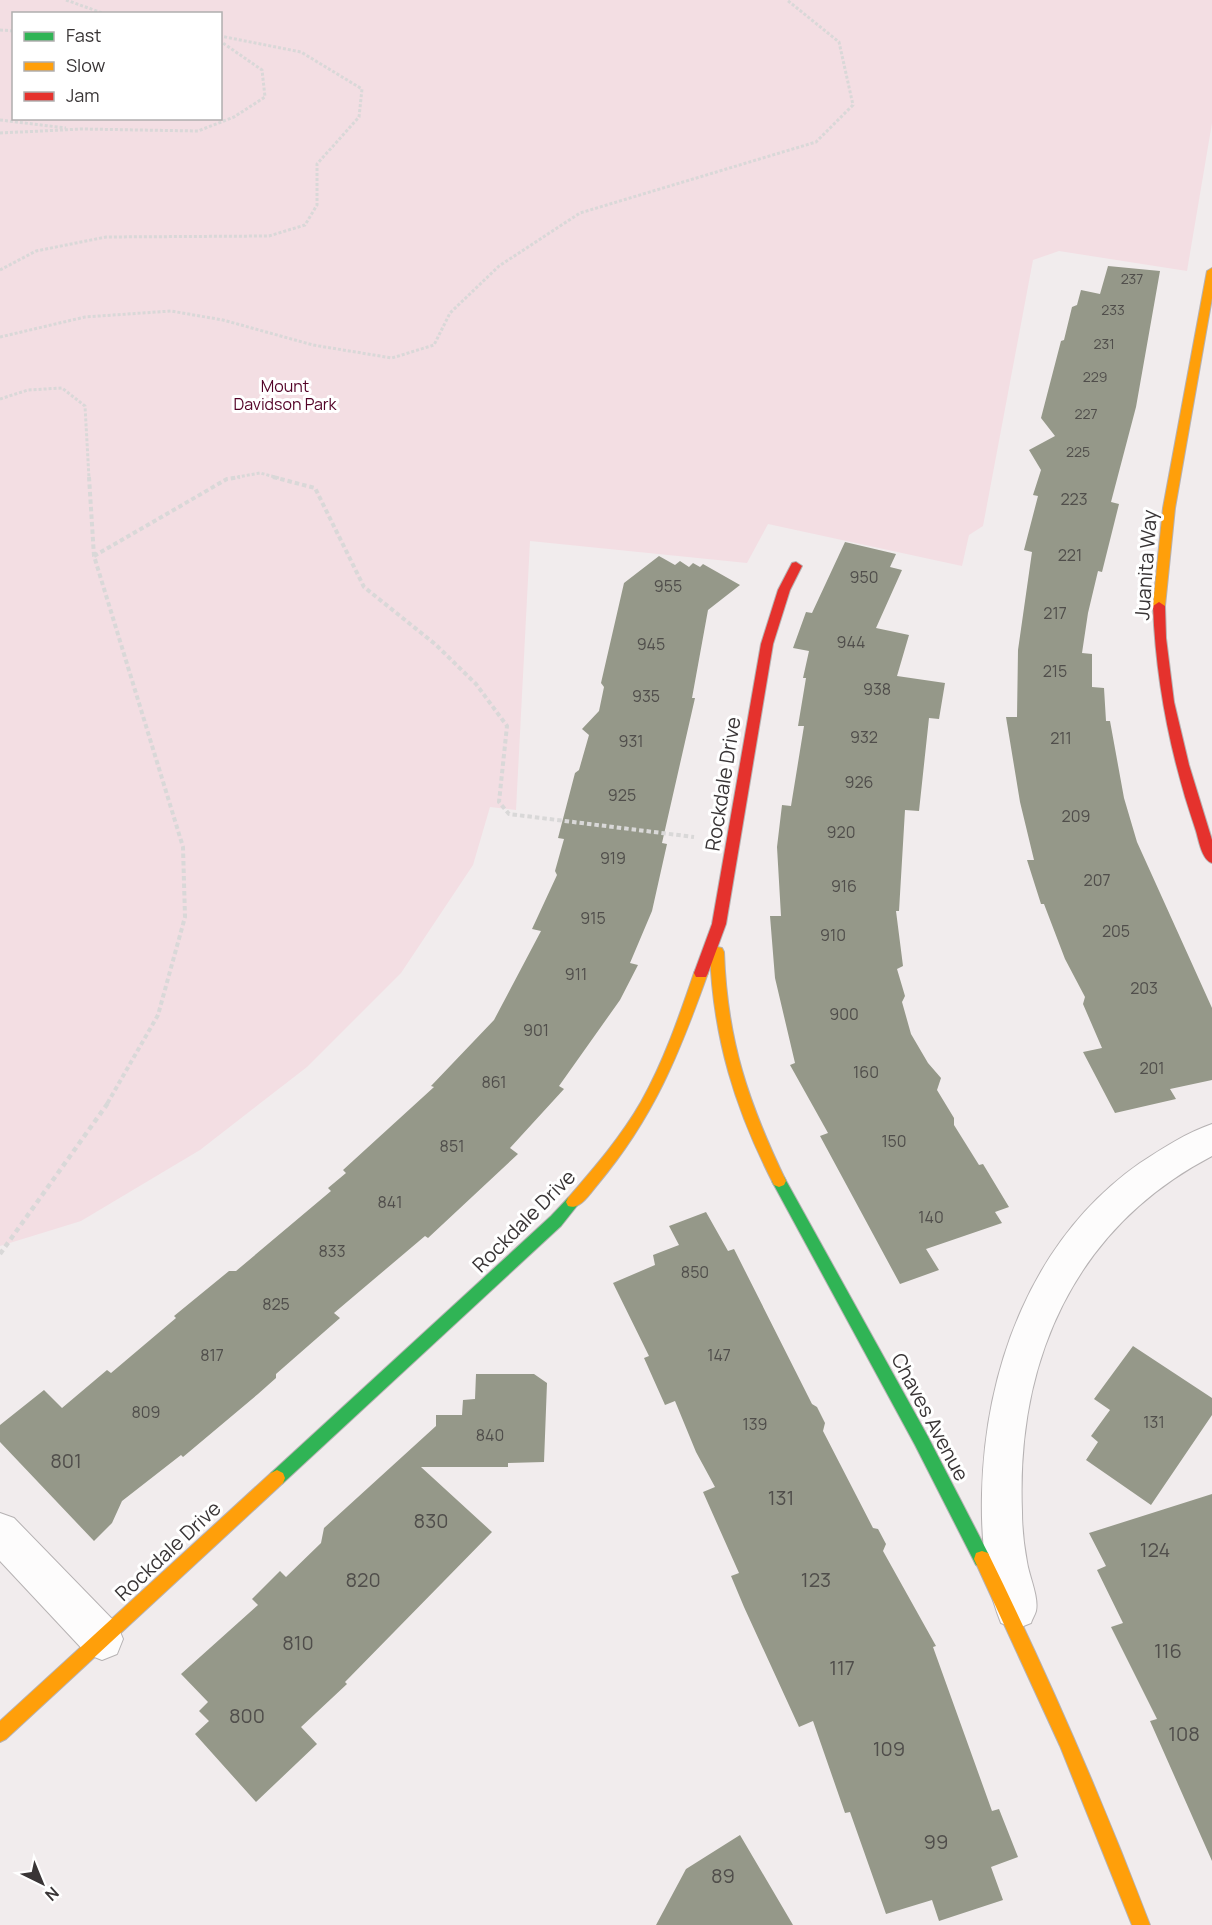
<svg xmlns="http://www.w3.org/2000/svg" width="1212" height="1925" font-family="Manrope,sans-serif">
	<style>
		.green { fill: #f3dee3; fill-rule: evenodd }
		.building { fill: #959889 }
		.lines { fill: none; stroke-linecap: round; stroke-linejoin: round }
		.street-casing { stroke: #b6b2b3; stroke-width: 2 }
		.fast-casing { stroke: #b6b2b3; stroke-width: 2 }
		.slow-casing { stroke: #b6b2b3; stroke-width: 2 }
		.jam-casing { stroke: #b6b2b3; stroke-width: 2 }
		.path-far2 { stroke: #d9d8d8; stroke-width: 3; stroke-dasharray: 3 2; stroke-linecap: butt }
		.path-far1 { stroke: #d9d8d8; stroke-width: 4; stroke-dasharray: 4.5 3; stroke-linecap: butt }
		.path { stroke: #d9d8d8; stroke-width: 4.5; stroke-dasharray: 5 4; stroke-linecap: butt }
		.street { fill: #fdfcfc; fill-rule: evenodd }
		.fast { fill: #30b455; fill-rule: evenodd }
		.slow { fill: #ff9f0a; fill-rule: evenodd }
		.jam { fill: #e5322d; fill-rule: evenodd }
		.labels { text-anchor: middle; stroke-width: 6; stroke-linejoin: round; paint-order: stroke }
		.far-number-label { font-size: 14px; fill: #504e4b }
		.far-park-label { font-size: 16px; fill: #530327; stroke: #fff }
		.number-label { font-size: 16px; fill: #504e4b }
		.street-label { font-size: 20px; fill: #393536; stroke: #fff }
		.near-number-label { font-size: 20px; fill: #504e4b }
	</style>
	<rect width="100%" height="100%" fill="#f1eced"/>
	<path class="green" d="M0,0H1212V123L1187,271L1059,251L1033,260L983,526L969,535L962,566L768,524L747,563L530,541L516,810L490,807L473,865L401,973L307,1067L200,1150L81,1221L0,1246ZM14,14H220V118H14Z"/>
	<path class="building" d="M1108,266L1160,271L1136,407L1111,502L1119,504L1102,572L1098,571L1088,613L1082,653L1092,654V687L1104,688L1106,721H1110L1124,798L1137,842L1212,1008V1080L1170,1089L1176,1099L1115,1113L1083,1052L1102,1048L1083,1004L1085,997L1065,959L1044,904H1041L1027,860H1034L1020,802L1006,717H1017L1018,650L1032,552L1024,550L1038,496L1033,495L1041,470L1029,450L1055,436L1041,418L1061,341L1064,340L1072,307L1077,305L1081,290L1100,294Z
		M845,542L896,554L890,567L902,570L876,628L909,635L897,676L945,683L939,719L929,718L919,811L905,810L899,911H896L903,966L897,969L905,996L902,1002L911,1034L928,1063L941,1078L937,1090L954,1118V1125L979,1165L983,1164L1009,1207L995,1212L1002,1223L926,1249L939,1270L900,1284L820,1136L828,1133L790,1065L795,1063L775,978L770,916H781L777,847L782,805L791,806L804,726H798L806,678H803L809,651L793,648L806,612L812,613Z
		M659,556L675,565L680,561L689,567L693,563L700,567L703,564L740,585L708,610L692,698H695L662,843L667,844L652,911L630,963L638,965L620,1000L559,1086L564,1089L510,1148L518,1154L428,1238L425,1236L334,1313L340,1318L276,1374V1378L258,1394L183,1457L181,1455L122,1501L112,1523L94,1541L0,1442V1425L44,1390L62,1408L107,1370L111,1373L176,1318L174,1316L229,1271H236L331,1191L328,1188L346,1173L343,1170L434,1087L431,1086L494,1020L541,931L532,929L557,875L555,871L564,839L558,838L575,773L579,770L589,735L582,729L599,711L604,687L601,683L624,583Z
		M706,1212L728,1251L734,1249L812,1404L817,1407L825,1423L823,1431L873,1528L878,1529L886,1544L883,1551L936,1646L933,1647L992,1811L999,1809L1018,1857L991,1867L1003,1900L939,1921L932,1900L886,1914L850,1812L845,1813L813,1721L799,1727L744,1607L731,1576L739,1573L703,1492L715,1487L696,1452L675,1401L665,1405L644,1358L649,1356L613,1283L655,1265L653,1255L679,1245L669,1226Z
		M1133,1346L1212,1398V1415L1151,1505L1086,1460L1098,1442L1091,1436L1110,1410L1094,1399Z
		M476,1374H534L547,1383L544,1462L508,1463V1467H421L492,1532L345,1682L347,1684L301,1727L317,1744L256,1802L195,1734L209,1721L199,1711L208,1702L181,1674L258,1605L252,1599L280,1571L286,1577L321,1543L324,1528L436,1426V1415H462L463,1400L475,1399Z
		M1212,1494V1861L1150,1721L1157,1719L1111,1627L1123,1623L1097,1570L1106,1566L1089,1533Z
		M740,1835L793,1925H656L686,1869Z"/>
	<g class="lines">
		<defs>
			<path id="street" d="M1212,1124V1156C1074,1228 1016,1361 1022,1512C1022,1528 1024,1546 1027,1562C1029,1576 1039,1597 1036,1611C1035,1615 1032,1619 1031,1623L1016,1629L1001,1623C985,1584 981,1536 982,1494C985,1366 1033,1238 1140,1163C1163,1148 1186,1133 1212,1124Z
				M0,1513L14,1518L117,1624L123,1639L117,1654L102,1660L87,1654L0,1561Z"/>
			<path id="fast" d="M779,1175L784,1177L927,1435L988,1553L990,1559L988,1565L982,1567L976,1565L915,1445L774,1185L772,1181L774,1177Z
				M573,1196L578,1198L580,1202L561,1226L283,1483L277,1486L271,1483L269,1478L271,1473L551,1216L568,1198Z"/>
			<path id="slow" d="M1212,268V298L1175,508L1165,606L1159,610L1153,606L1163,508L1207,271Z
				M717,947L722,948L724,952C727,1040 748,1102 786,1181L784,1185L779,1187L774,1185C735,1109 713,1038 710,952L712,948Z
				M701,968L706,969L708,973C679,1054 654,1117 598,1184C591,1192 580,1211 568,1206L566,1202L568,1198C594,1168 621,1137 641,1102C664,1061 679,1017 694,973L696,969Z
				M277,1470L283,1473L285,1478L283,1483L6,1739L0,1742V1721L271,1473Z
				M982,1551L988,1553C1048,1675 1102,1799 1150,1925H1132L1060,1746L974,1559L976,1553Z"/>
			<path id="jam" d="M796,562L802,566L790,590L773,644L726,924L708,973L706,977H696L694,973L712,924L761,644L778,590L792,563Z
				M1159,602L1165,606L1166,638L1174,702L1189,765L1212,840V863C1202,860 1199,841 1196,831C1171,758 1156,683 1153,606Z"/>
		</defs>
		<use href="#street" class="street-casing"/>
		<use href="#fast" class="fast-casing"/>
		<use href="#slow" class="slow-casing"/>
		<use href="#jam" class="jam-casing"/>
		<path class="path-far2" d="M66,0L105,14
			M0,30L14,31
			M0,120L66,128
			M0,133L82,129L198,131L234,117L265,97L262,70L220,41
			M0,270L36,251L106,237L269,236L305,225L317,205V164L359,117L362,89L301,52L220,36
			M0,337L85,317L171,311L223,320L313,345L392,358L434,345L450,313L499,266L580,213L816,142L853,105L839,42L787,0
			M0,399L28,390L62,388L85,406L89,478
			M232,478L260,473L279,478"/>
		<path class="path-far1" d="M89,477L94,556L183,847L185,917L158,1015L107,1104
			M273,477L315,488L364,587L435,644L476,684L507,726L499,802L509,814L694,837
			M94,556L227,479L240,477"/>
		<path class="path" d="M0,1254L108,1103"/>
		<use href="#street" class="street"/>
		<use href="#fast" class="fast"/>
		<use href="#slow" class="slow"/>
		<use href="#jam" class="jam"/>
	</g>
	<g class="labels">
		<g class="far-number-label">
			<text x="1132" y="284">237</text>
			<text x="1113" y="315">233</text>
			<text x="1104" y="349">231</text>
			<text x="1095" y="382">229</text>
			<text x="1086" y="419">227</text>
			<text x="1078" y="457">225</text>
		</g>
		<g class="far-park-label">
			<text x="285" y="392">Mount<tspan x="285" dy="18">Davidson Park</tspan></text>
		</g>
		<g class="number-label">
			<text x="1074" y="505">223</text>
			<text x="1070" y="561">221</text>
			<text x="864" y="583">950</text>
			<text x="668" y="592">955</text>
			<text x="1055" y="619">217</text>
			<text x="851" y="648">944</text>
			<text x="651" y="650">945</text>
			<text x="1055" y="677">215</text>
			<text x="877" y="695">938</text>
			<text x="646" y="702">935</text>
			<text x="864" y="743">932</text>
			<text x="1061" y="744">211</text>
			<text x="631" y="747">931</text>
			<text x="859" y="788">926</text>
			<text x="622" y="801">925</text>
			<text x="1076" y="822">209</text>
			<text x="841" y="838">920</text>
			<text x="613" y="864">919</text>
			<text x="1097" y="886">207</text>
			<text x="844" y="892">916</text>
			<text x="593" y="924">915</text>
			<text x="1116" y="937">205</text>
			<text x="833" y="941">910</text>
			<text x="576" y="980">911</text>
			<text x="1144" y="994">203</text>
			<text x="844" y="1020">900</text>
			<text x="536" y="1036">901</text>
			<text x="1152" y="1074">201</text>
			<text x="866" y="1078">160</text>
			<text x="494" y="1088">861</text>
			<text x="894" y="1147">150</text>
			<text x="452" y="1152">851</text>
			<text x="390" y="1208">841</text>
			<text x="931" y="1223">140</text>
			<text x="332" y="1257">833</text>
			<text x="695" y="1278">850</text>
			<text x="276" y="1310">825</text>
			<text x="212" y="1361">817</text>
			<text x="719" y="1361">147</text>
			<text x="146" y="1418">809</text>
			<text x="1154" y="1428">131</text>
			<text x="755" y="1430">139</text>
			<text x="490" y="1441">840</text>
		</g>
		<g class="street-label">
			<text transform="translate(1146 565) rotate(-86)" y="7">Juanita Way</text>
			<text transform="translate(723 784) rotate(-81)" y="7">Rockdale Drive</text>
			<text transform="translate(524 1221) rotate(-45)" y="7">Rockdale Drive</text>
			<text transform="translate(930 1417) rotate(62)" y="7">Chaves Avenue</text>
			<text transform="translate(168 1551) rotate(-43)" y="7">Rockdale Drive</text>
		</g>
		<g class="near-number-label">
			<text x="66" y="1468">801</text>
			<text x="781" y="1505">131</text>
			<text x="431" y="1528">830</text>
			<text x="1155" y="1557">124</text>
			<text x="363" y="1587">820</text>
			<text x="816" y="1587">123</text>
			<text x="298" y="1650">810</text>
			<text x="1168" y="1658">116</text>
			<text x="842" y="1675">117</text>
			<text x="247" y="1723">800</text>
			<text x="1184" y="1741">108</text>
			<text x="889" y="1756">109</text>
			<text x="936" y="1849">99</text>
			<text x="723" y="1883">89</text>
		</g>
	</g>
	<rect x="12" y="12" width="210" height="108" fill="#ffffff" stroke="#b0aeaf" stroke-width="1.5"/>
	<rect x="24" y="32" width="30" height="9" fill="#30b455" stroke="#b0aeaf" stroke-width="1.5"/>
	<text x="66" y="42" font-size="18" fill="#393536">Fast</text>
	<rect x="24" y="62" width="30" height="9" fill="#ff9f0a" stroke="#b0aeaf" stroke-width="1.5"/>
	<text x="66" y="72" font-size="18" fill="#393536">Slow</text>
	<rect x="24" y="92" width="30" height="9" fill="#e5322d" stroke="#b0aeaf" stroke-width="1.5"/>
	<text x="66" y="102" font-size="18" fill="#393536">Jam</text>
	<g transform="translate(42 1883) rotate(137)" stroke="#ffffff" stroke-width="4.5" paint-order="stroke">
	<path d="M0-4.5L10 22L0 15L-10 22Z" fill="#393536"/>
	<text y="-9" font-size="16" font-weight="bold" text-anchor="middle" fill="#393536">N</text>
	</g>
</svg>
